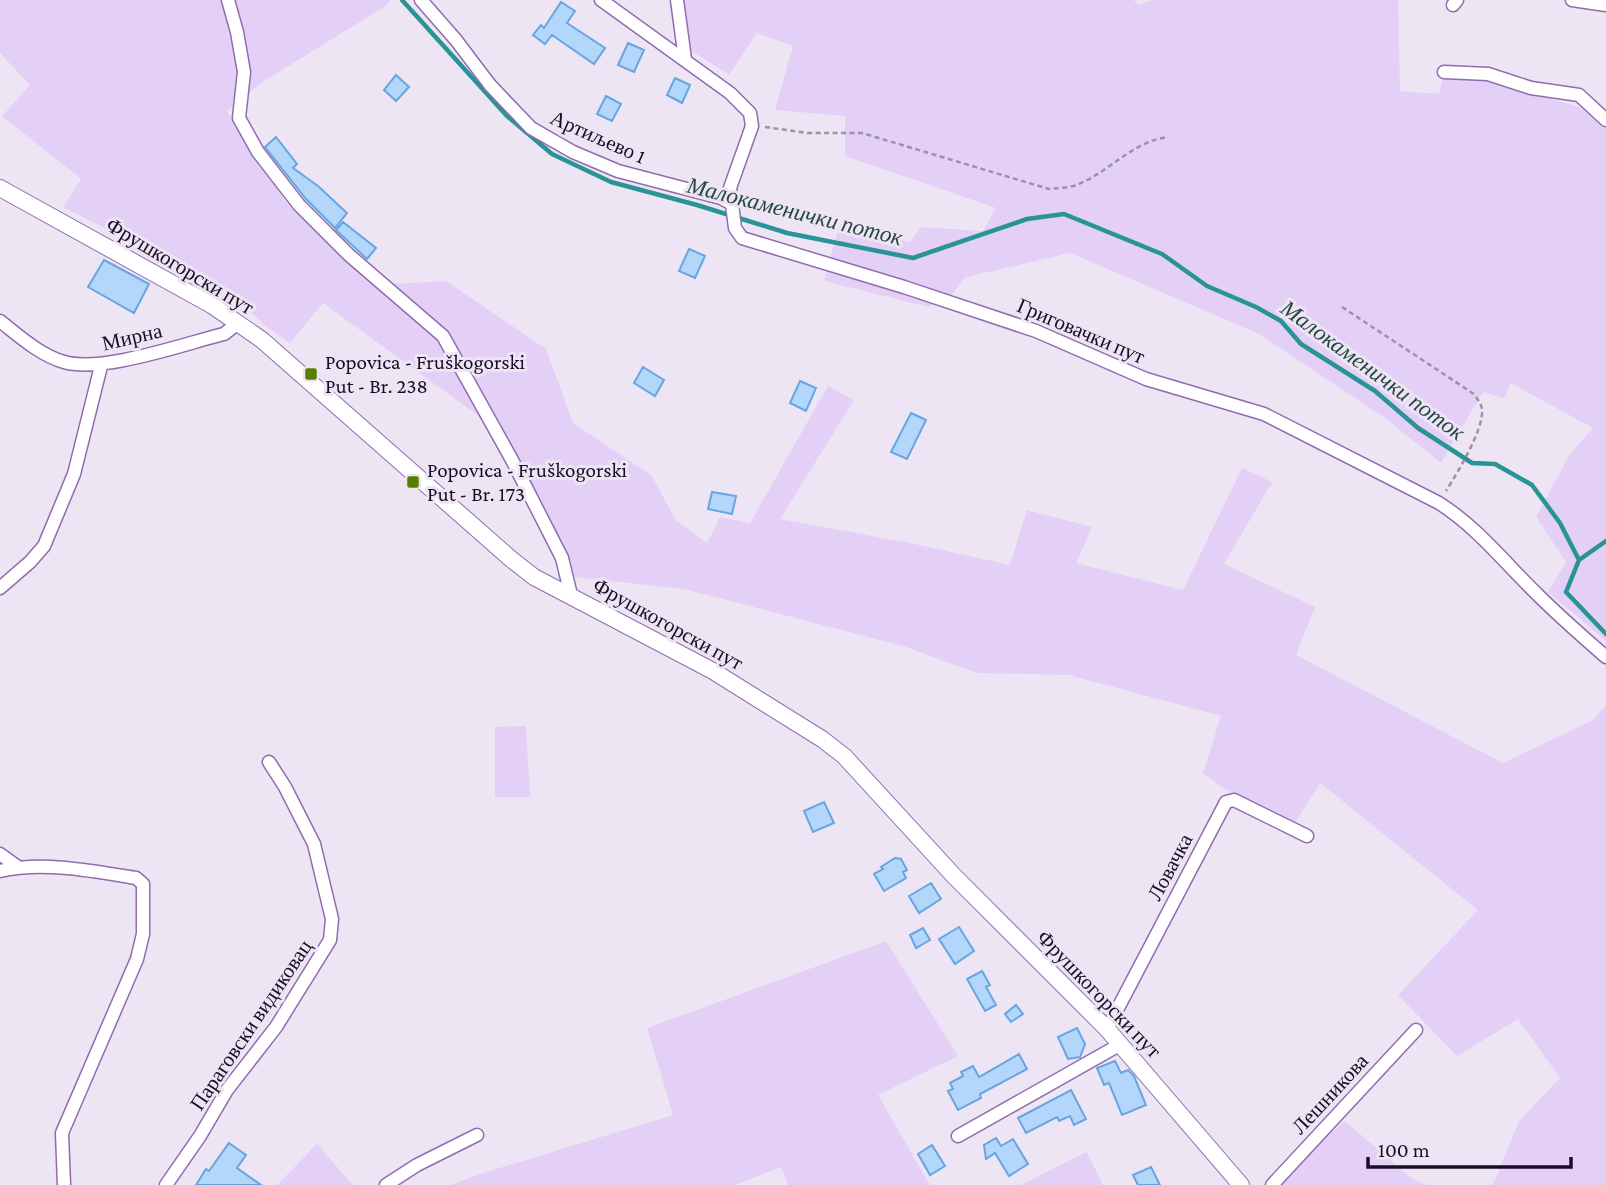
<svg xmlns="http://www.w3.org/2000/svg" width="1606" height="1185" font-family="'Crimson Pro',serif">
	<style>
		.green { fill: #e4d0f6 }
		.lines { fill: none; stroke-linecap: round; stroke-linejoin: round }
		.stream { stroke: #299495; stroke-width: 4.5 }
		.building { fill: #b2d7fb; stroke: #68a5e0; stroke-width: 2 }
		.street-casing { stroke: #906caf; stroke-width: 15 }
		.secondary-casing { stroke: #906caf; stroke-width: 18 }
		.path { stroke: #9c92a5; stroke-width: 2.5; stroke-dasharray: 5 3.5; stroke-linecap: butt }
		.street { stroke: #fff; stroke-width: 12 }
		.secondary { stroke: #fff; stroke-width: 16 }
		.poi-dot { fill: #567f00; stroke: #ede5f4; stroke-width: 2.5 }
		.labels { text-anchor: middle; stroke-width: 6; stroke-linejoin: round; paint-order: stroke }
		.street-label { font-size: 21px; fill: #1a0c26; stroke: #ede5f4 }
		.poi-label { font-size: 21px; fill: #1a0c26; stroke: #ede5f4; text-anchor: start }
		.water-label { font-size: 23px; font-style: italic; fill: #284744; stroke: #ede5f4 }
	</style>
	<rect width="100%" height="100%" fill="#ede5f4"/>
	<path class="green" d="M0,0H391L384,7L261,83L227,111L285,201L372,285L446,281L546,349L573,423L652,476L676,521L707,543L720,517L750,523L828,386L854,400L780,519L910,543L1010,565L1027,510L1092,527L1076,563L1183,590L1242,468L1272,482L1224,564L1315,607L1296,655L1503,763L1593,720L1606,705V1185H1493L1519,1121L1560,1078L1518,1019L1457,1056L1398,995L1478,910L1320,783L1288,834L1203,773L1221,716L1069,675L977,673L903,646L684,589L575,577L502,433L323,303L290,343L267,327L224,289L63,207L81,179L2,116L30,85L0,53Z
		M679,0H1134L1138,5L1153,0H1398L1400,91L1439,94L1446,68L1606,115V641L1548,592L1566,562L1536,517L1570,454L1593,428L1511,383L1504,398L1483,392L1441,463L1385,418L1259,334L1070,253L966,277L948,299L928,307L824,281L839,226L910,242L921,227L983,231L996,208L845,156V116L775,110L793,46L757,33L729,75L687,48Z
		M526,726L530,797H495V727Z
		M886,941L958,1056L878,1095L930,1185H788L781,1167L735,1185H451L480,1174L673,1115L647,1028Z
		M1345,1121L1411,1178L1426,1185H1272Z
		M317,1144L353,1185H277Z
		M1086,1151L1103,1185H1021L1086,1152Z"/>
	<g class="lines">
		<path class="stream" d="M402,0L507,116L552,154L611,182L697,205L787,233L913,258L1027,219L1064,214L1162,254L1207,286L1256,307L1281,321L1301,344L1375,391L1418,428L1472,463L1495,464L1532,485L1560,523L1579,560L1566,592L1606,634
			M1579,560L1606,541"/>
	</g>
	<path class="building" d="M561,2L575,11L567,23L605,48L594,64L552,35L545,44L533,35L541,25L544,28Z
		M628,43L644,50L634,72L618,65Z
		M396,75L409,87L396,101L384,90Z
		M675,78L690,85L682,103L667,95Z
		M606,96L621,104L612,121L597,114Z
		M276,137L297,164L293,168L318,186L347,213L335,228L306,199L265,147Z
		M343,222L376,248L367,259L336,230Z
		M689,249L705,256L695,278L679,271Z
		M104,260L149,284L134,313L88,287Z
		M643,367L664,380L655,396L634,383Z
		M800,381L816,388L806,411L790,403Z
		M911,413L926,420L907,459L891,452Z
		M712,492L736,496L732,514L708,509Z
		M824,802L834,823L813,832L804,811Z
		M895,858L901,859L907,870L903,872L906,878L884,891L874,874L883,869L881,867Z
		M931,883L941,899L919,913L909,896Z
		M959,927L974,951L955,964L939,939Z
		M923,928L930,940L916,948L910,935Z
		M982,971L990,985L986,987L996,1005L985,1011L967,979Z
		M1016,1005L1023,1014L1011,1022L1005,1014Z
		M1077,1028L1085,1044L1080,1057L1068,1059L1058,1037Z
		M1019,1054L1027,1069L980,1094L981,1098L958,1110L948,1091L953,1089L950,1083L963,1076L961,1072L973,1066L979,1077Z
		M1115,1061L1121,1073L1128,1070L1134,1076L1146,1105L1122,1115L1109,1083L1104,1085L1097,1068Z
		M1071,1090L1086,1119L1074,1125L1070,1116L1059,1121L1057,1117L1026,1133L1018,1118Z
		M996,1138L1001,1146L1013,1139L1028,1164L1009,1176L995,1153L986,1159L984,1145Z
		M229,1143L246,1155L237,1168L261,1185H196L206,1169L209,1171Z
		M932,1145L945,1166L930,1175L918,1154Z
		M1151,1167L1160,1185H1138L1133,1175Z"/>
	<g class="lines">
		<defs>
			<path id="street" d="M228,0L237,32L244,72L239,118L258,152L299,205L349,255L443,336L512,460L562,558L571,595
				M421,0L456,40L490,85L531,128L573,152L618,171L721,198L732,204
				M601,0L730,93L750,113L752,126L730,188L735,228L742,238L904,287L1036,331L1146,379L1264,414L1439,503C1478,528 1505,563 1538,595C1560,617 1583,637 1606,657
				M677,0L685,59
				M1572,0L1606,5
				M1453,5L1457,0
				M1444,72L1488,74L1531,88L1579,95L1606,120
				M0,321C19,336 40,355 64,362C103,373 183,344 224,334L238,323
				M0,588L30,562L44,546L74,474L101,366
				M0,854L18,867
				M0,871C43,861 93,871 136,878L143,884V934L137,959L62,1133L64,1185
				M1107,1029L1226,802L1234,800L1307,836
				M958,1136L1121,1044
				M166,1185L200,1136L227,1090L276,1027L330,940L332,919L314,844L285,787L269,762
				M386,1185L417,1165L477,1135
				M1272,1185L1416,1030"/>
			<path id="secondary" d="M0,188L213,306L262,340L511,559L534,577L713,671L822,739L844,756L954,876L1107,1029L1241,1185"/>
		</defs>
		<use href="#street" class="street-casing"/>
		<use href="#secondary" class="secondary-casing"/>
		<path class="path" d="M765,127L808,133H862L1049,189C1059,188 1072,188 1081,183C1111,170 1134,141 1168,137
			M1342,307L1474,394C1477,399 1481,403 1482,409C1484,430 1457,473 1446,491"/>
		<use href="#street" class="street"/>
		<use href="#secondary" class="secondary"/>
	</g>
	<g class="poi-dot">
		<rect x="304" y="367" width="14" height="14" rx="3.5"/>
		<rect x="406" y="475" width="14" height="14" rx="3.5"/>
	</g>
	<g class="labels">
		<g class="street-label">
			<text transform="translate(598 137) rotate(24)" y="7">Артиљево 1</text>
			<text transform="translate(180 266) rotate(31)" y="7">Фрушкогорски пут</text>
			<text transform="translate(1081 331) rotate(23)" y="7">Григовачки пут</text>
			<text transform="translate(132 337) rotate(-13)" y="7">Мирна</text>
			<text transform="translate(668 624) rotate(29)" y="7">Фрушкогорски пут</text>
			<text transform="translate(1170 867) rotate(-62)" y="7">Ловачка</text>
			<text transform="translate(1099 994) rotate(46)" y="7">Фрушкогорски пут</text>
			<text transform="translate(251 1025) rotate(-56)" y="7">Параговски видиковац</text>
			<text transform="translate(1330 1094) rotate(-47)" y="7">Лешникова</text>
		</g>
		<g class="poi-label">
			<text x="325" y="369">Popovica - Fruškogorski<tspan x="325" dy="24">Put - Br. 238</tspan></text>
			<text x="427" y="477">Popovica - Fruškogorski<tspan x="427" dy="24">Put - Br. 173</tspan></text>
		</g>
		<g class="water-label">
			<text transform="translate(795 211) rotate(14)" y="8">Малокаменички поток</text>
			<text transform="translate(1373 370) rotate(36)" y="8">Малокаменички поток</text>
		</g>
	</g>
	<path d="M1368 1157v10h203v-10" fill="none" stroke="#1a0c26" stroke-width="3.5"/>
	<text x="1378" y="1157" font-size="21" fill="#1a0c26" stroke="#ede5f4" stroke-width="5" paint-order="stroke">100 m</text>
</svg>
